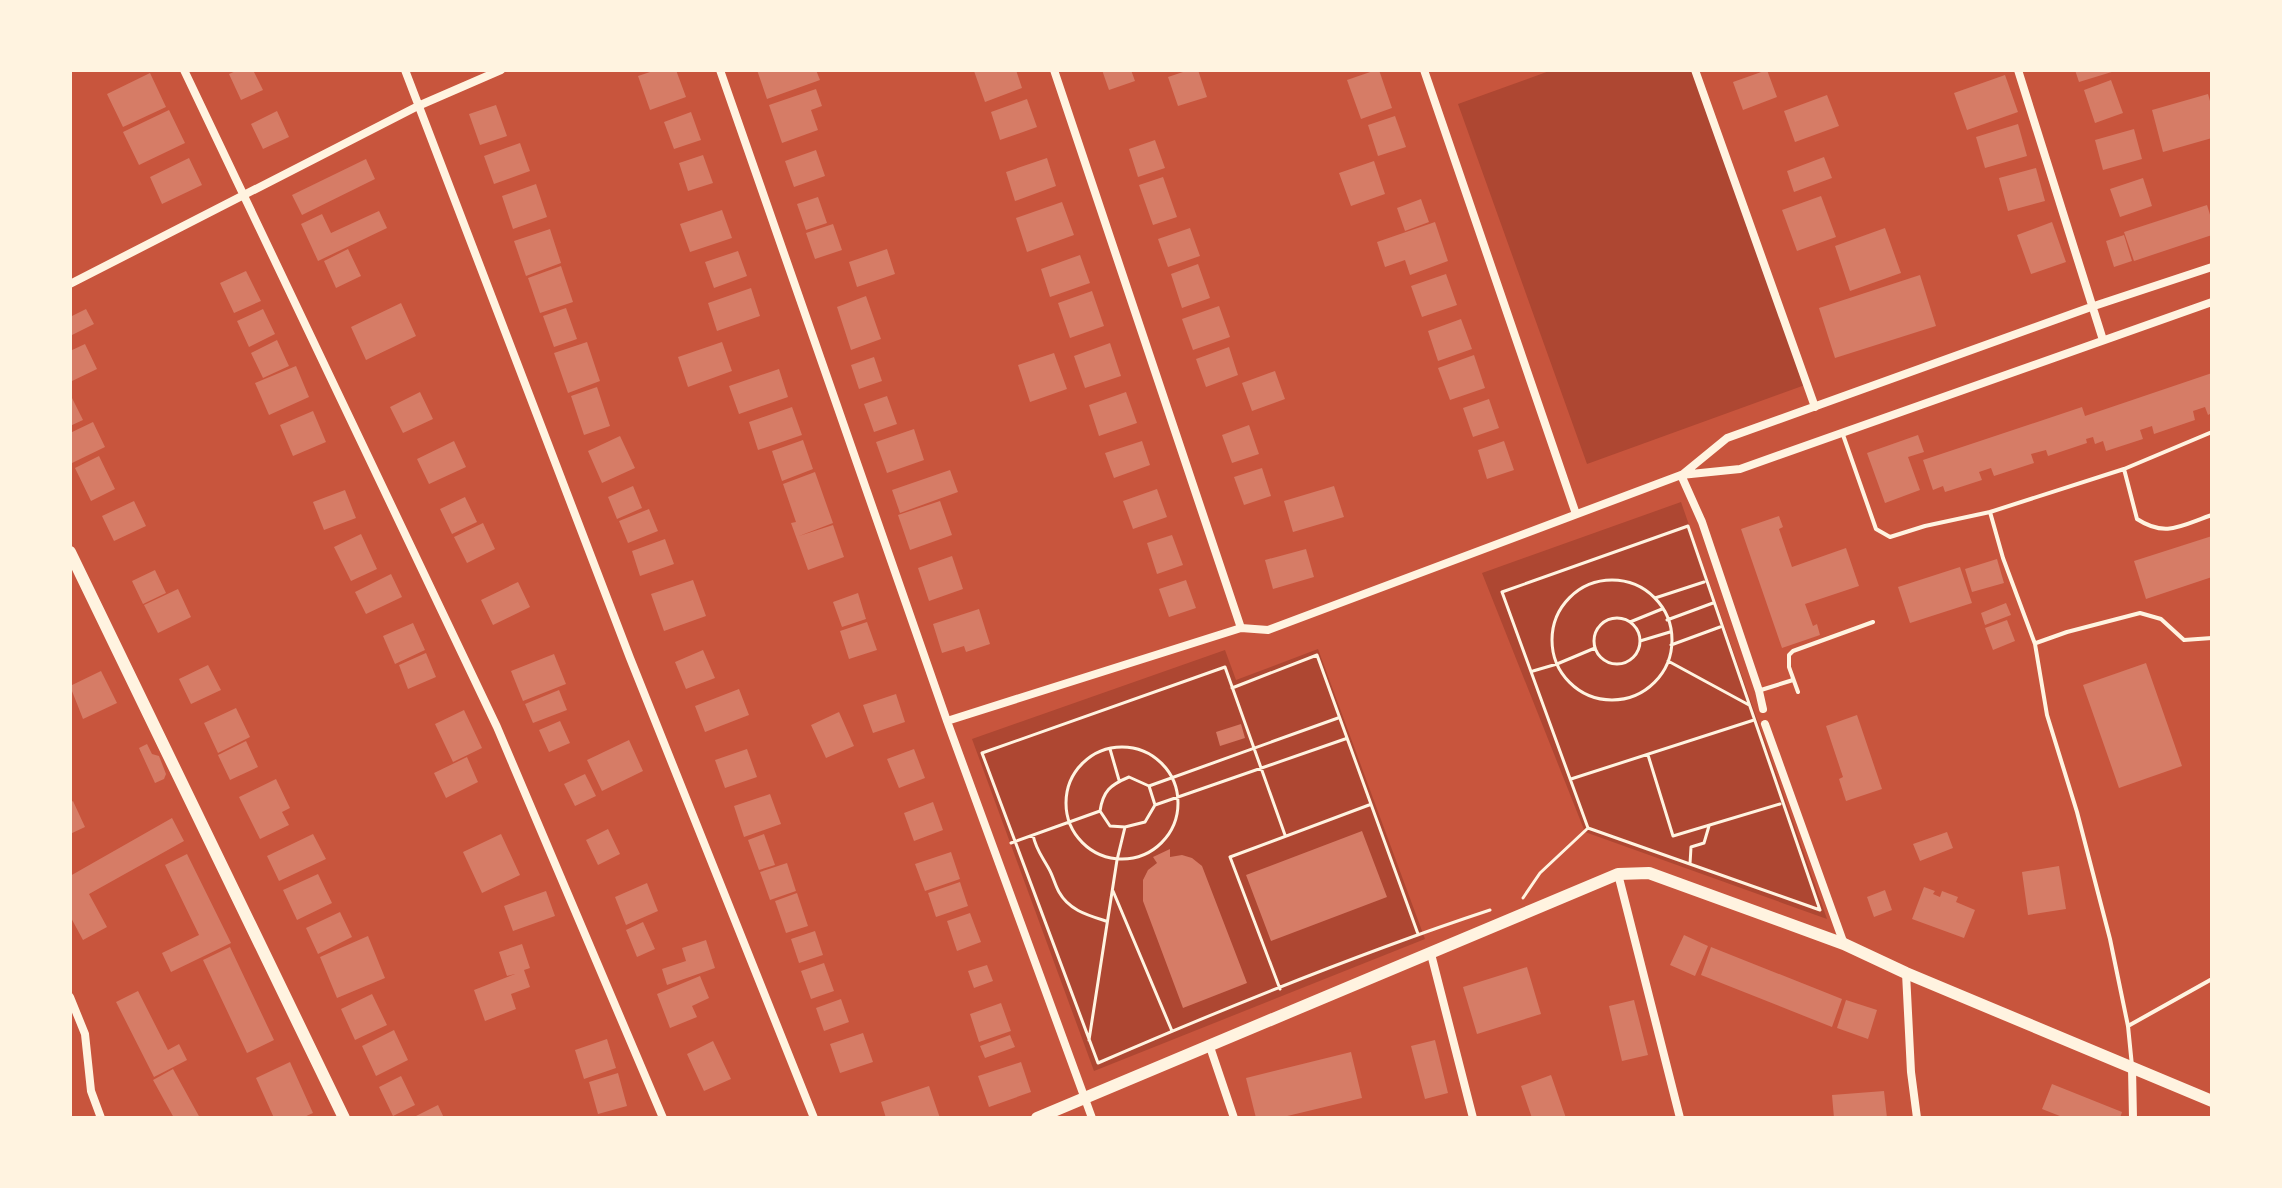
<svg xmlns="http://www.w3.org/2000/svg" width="2282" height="1188" font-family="'Roboto Condensed',sans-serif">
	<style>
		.green { fill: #ae4732 }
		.building { fill: #d67c66 }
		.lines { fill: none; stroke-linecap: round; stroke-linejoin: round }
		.path { stroke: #fff3e0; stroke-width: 3 }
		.service { stroke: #fff3e0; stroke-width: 4 }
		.minor { stroke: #fff3e0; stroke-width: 8 }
		.secondary { stroke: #fff3e0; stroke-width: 12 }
	</style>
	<rect width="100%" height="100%" fill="#c8553d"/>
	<path class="green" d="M1552,70H1692L1805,385L1587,464L1458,104Z
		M1681,502L1827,919L1585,832L1482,573Z
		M1318,649L1425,939L1094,1071L972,739L1225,650L1236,680Z"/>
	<path class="building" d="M238,70H253L263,90L241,100L229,74Z
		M656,70H676L686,97L650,110L638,76Z
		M757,70H816L820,80L767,99Z
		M978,70H1016L1022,88L985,102L974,71Z
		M1102,70H1131L1135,81L1109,90Z
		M1189,70H1198L1207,97L1178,106L1168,77Z
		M1376,70H1379L1392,108L1361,119L1347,80Z
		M1767,70L1777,97L1743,110L1733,82Z
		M2075,70H2115V71L2079,82Z
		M150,73L166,107L123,127L107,94Z
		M2005,75L2018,112L1967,130L1954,93Z
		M2111,80L2123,113L2095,123L2084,90Z
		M816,89L822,106L811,110L818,130L782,143L769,105Z
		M2208,94L2212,108V138L2163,152L2152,110Z
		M1827,95L1839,126L1795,142L1784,111Z
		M1027,99L1037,127L1000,140L991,112Z
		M496,105L507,136L480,145L469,114Z
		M169,110L185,143L139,165L123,132Z
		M277,111L289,137L263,149L251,124Z
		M691,112L701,140L674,149L664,122Z
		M1395,116L1406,147L1378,156L1368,125Z
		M2018,124L2027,156L1985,168L1976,137Z
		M2134,129L2142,159L2103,170L2095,140Z
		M1155,140L1165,168L1138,177L1129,149Z
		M520,143L530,171L494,184L484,156Z
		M816,150L825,176L794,187L785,161Z
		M703,155L713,183L688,191L679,163Z
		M1824,157L1832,178L1794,192L1787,171Z
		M189,158L202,185L162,204L150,177Z
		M1047,158L1056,186L1015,201L1006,172Z
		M366,159L375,179L302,215L292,195Z
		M1374,161L1385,194L1351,206L1339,173Z
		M2036,168L2045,201L2008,211L1999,178Z
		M1163,177L1177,217L1153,225L1139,185Z
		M2143,178L2152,206L2120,217L2110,189Z
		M536,184L547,217L513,229L502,196Z
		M1821,196L1836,237L1797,251L1782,210Z
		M818,197L827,223L806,230L797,204Z
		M1421,199L1429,222L1405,231L1397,208Z
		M1062,202L1074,235L1027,252L1016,218Z
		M2207,205L2212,221V235L2134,261L2124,232Z
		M722,210L732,238L690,252L680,224Z
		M379,211L387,228L318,261L301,224L322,214L331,233Z
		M1435,222L1448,261L1410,275L1405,260L1385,267L1377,242Z
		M2052,222L2066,262L2031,274L2017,235Z
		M833,224L842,250L815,259L806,233Z
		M1190,228L1200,256L1168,267L1158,239Z
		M1885,228L1901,273L1850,291L1835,246Z
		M550,229L561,263L526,276L514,241Z
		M2124,235L2132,261L2114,267L2106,241Z
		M348,249L361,276L336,288L324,261Z
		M887,249L895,274L857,287L849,262Z
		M738,251L747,276L714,288L705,262Z
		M1080,255L1090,283L1050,297L1041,269Z
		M1198,264L1210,298L1182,308L1171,274Z
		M561,266L573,302L540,313L528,278Z
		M246,271L261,301L234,313L220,283Z
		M1446,274L1457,305L1422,317L1411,286Z
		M1920,275L1936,326L1835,358L1819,308Z
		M751,288L760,316L717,331L708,303Z
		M1092,291L1104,326L1070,338L1058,303Z
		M866,296L881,339L851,350L837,307Z
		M401,303L416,336L366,360L351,327Z
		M1219,306L1230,337L1193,350L1182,319Z
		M566,308L577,339L554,347L543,316Z
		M86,309L94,324L70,336V317Z
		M263,309L275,334L249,347L237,321Z
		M1461,319L1472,349L1438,361L1428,331Z
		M277,340L289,366L263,378L251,353Z
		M587,342L600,381L568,393L554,353Z
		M722,342L732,371L688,387L678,357Z
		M1110,343L1121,376L1085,388L1074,356Z
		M85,344L97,369L70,382V351Z
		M1229,347L1238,375L1206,387L1196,359Z
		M1054,353L1067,389L1030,402L1018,365Z
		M1474,355L1485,388L1450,400L1438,368Z
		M874,357L882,381L859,389L851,365Z
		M296,366L309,397L269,415L255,383Z
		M779,369L788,397L739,414L729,386Z
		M1275,371L1285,399L1252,411L1242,383Z
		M2212,373V413L2208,415L2205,407L2193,411L2195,420L2154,434L2152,426L2140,430L2143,439L2106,451L2103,441L2095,444L2093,437L2086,439L2087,443L2048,456L2046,450L2031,454L2034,463L1994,476L1991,468L1979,472L1982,480L1945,492L1943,486L1933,490L1923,460L2082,407L2085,416Z
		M597,387L610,426L584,435L571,396Z
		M420,392L433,419L403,433L390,407Z
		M1126,392L1137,423L1099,436L1089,405Z
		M887,396L897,424L874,432L864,404Z
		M72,398L83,420L70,426V399Z
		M1489,399L1499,428L1473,437L1463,408Z
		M792,407L802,435L758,450L749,422Z
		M313,411L326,442L293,456L280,425Z
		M93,422L105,447L72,463L70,433Z
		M1249,425L1259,454L1232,463L1222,435Z
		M914,429L924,460L887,473L876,442Z
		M1918,435L1924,452L1908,457L1920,490L1885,503L1867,453Z
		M620,436L635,468L602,483L588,451Z
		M803,440L813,469L782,481L772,451Z
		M454,441L466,467L429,484L417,459Z
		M1142,441L1150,465L1114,478L1105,453Z
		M1504,441L1514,470L1487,479L1478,450Z
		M99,456L115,489L91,501L75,468Z
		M1262,468L1271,496L1244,505L1234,477Z
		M950,470L958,492L900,513L892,490Z
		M815,472L833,523L799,536L833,525L844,557L808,570L791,523L796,522L783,484Z
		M633,486L642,508L617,519L608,497Z
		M1334,486L1344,517L1293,532L1284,501Z
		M1157,489L1167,517L1133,529L1123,501Z
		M345,490L356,518L324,530L313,502Z
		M465,497L477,522L452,534L440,509Z
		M134,501L146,526L114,541L102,516Z
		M940,501L952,535L910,550L898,515Z
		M649,509L658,531L628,543L619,521Z
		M1779,516L1783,527L1779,529L1792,567L1846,548L1859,586L1805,604L1813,626L1817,624L1820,635L1782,648L1741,529Z
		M483,523L495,549L467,563L454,537Z
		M361,534L377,569L351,581L334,547Z
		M1172,535L1183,565L1157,574L1147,543Z
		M2212,536V577L2146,599L2134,561Z
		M665,539L674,564L640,576L632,551Z
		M1306,549L1314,577L1273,589L1265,560Z
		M952,556L963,589L929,601L918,568Z
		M1997,559L2004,583L1972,592L1965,569Z
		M1960,567L1972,603L1910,623L1898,587Z
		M155,570L166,593L143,604L132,581Z
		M391,574L402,597L366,614L355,592Z
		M693,580L706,616L664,631L651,594Z
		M1186,580L1196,608L1169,617L1159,589Z
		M518,582L530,607L493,625L481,600Z
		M178,589L191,617L158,633L144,605Z
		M858,593L866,619L842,627L833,602Z
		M2006,603L2011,615L1985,625L1981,613Z
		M979,609L990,644L966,652L964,646L942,653L933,624Z
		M2007,620L2015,641L1993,650L1985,628Z
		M867,622L877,650L849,659L840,631Z
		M413,623L425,650L395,664L383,636Z
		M703,650L715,678L686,689L675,662Z
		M426,653L436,677L408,689L399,665Z
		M554,654L566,684L523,701L511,671Z
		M2146,663L2182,766L2119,788L2083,685Z
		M208,665L221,690L191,704L179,679Z
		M101,671L117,703L83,719L70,686Z
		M739,689L749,715L705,732L695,706Z
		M559,690L567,710L533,723L525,704Z
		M896,694L905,722L873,733L863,705Z
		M236,708L250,737L218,753L204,723Z
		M464,710L482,748L453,762L435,724Z
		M839,712L854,746L826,758L811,725Z
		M1857,715L1882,789L1846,801L1839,779L1843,777L1826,726Z
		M560,721L570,743L549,752L539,730Z
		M1241,724L1245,738L1220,746L1216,732Z
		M629,740L643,771L602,791L587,760Z
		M246,741L258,767L230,780L218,755Z
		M147,744L152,754L159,756L166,774L164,779L155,783L139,748Z
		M747,749L757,777L725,788L715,760Z
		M914,749L925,778L899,788L887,759Z
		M467,757L478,782L446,798L434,773Z
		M585,774L596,796L575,806L564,784Z
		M276,779L290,808L282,812L289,825L260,839L239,797Z
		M770,794L781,824L744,837L734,806Z
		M73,801L85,827L70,834V803Z
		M933,802L943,830L914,841L904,813Z
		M172,818L184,841L89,894L107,927L83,940L70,916V876Z
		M608,829L620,854L598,865L586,840Z
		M1362,831L1387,897L1271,941L1246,875Z
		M1947,832L1953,848L1920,861L1913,844Z
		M313,834L326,859L279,881L267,856Z
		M501,834L520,875L482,893L463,852Z
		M764,834L775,865L759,870L748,840Z
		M1170,849V857L1182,855L1192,858L1202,866L1247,983L1183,1008L1143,901V880L1148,870L1157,863L1153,857Z
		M951,852L960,879L925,891L915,864Z
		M187,854L231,943L171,972L162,953L199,935L165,865Z
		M787,863L796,891L770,900L760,872Z
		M2059,866L2066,909L2028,915L2022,872Z
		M318,874L332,903L297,920L283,890Z
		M960,882L968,906L936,917L928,893Z
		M647,883L658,911L626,925L615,897Z
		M1924,887L1935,891L1933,894L1940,897L1942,891L1958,897L1956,902L1975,910L1964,938L1912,919Z
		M1885,890L1892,910L1874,917L1867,897Z
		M546,891L555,916L513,931L504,906Z
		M797,893L808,926L786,933L775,901Z
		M340,912L352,937L318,954L306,928Z
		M970,913L981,942L957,951L947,921Z
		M643,922L655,949L637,957L626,930Z
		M815,931L823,955L799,963L791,939Z
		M1684,935L1708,946L1695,976L1670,965Z
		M368,936L385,978L337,998L320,957Z
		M706,940L715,968L667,985L662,969L686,961L682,948Z
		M522,944L530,968L524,970L530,987L511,994L516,1009L485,1021L474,990L515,974L507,976L499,952Z
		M230,947L274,1040L247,1053L203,960Z
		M1711,947L1842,999L1832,1027L1701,975Z
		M824,963L834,991L811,999L801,971Z
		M987,965L993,981L974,988L968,971Z
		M1527,967L1541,1014L1477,1034L1463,987Z
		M700,976L709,998L692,1006L697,1017L670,1028L657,994Z
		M138,991L168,1050L179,1044L187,1060L154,1077L116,1002Z
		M372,994L387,1025L355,1040L341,1009Z
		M841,999L849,1022L824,1031L816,1008Z
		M1634,1000L1648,1055L1622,1061L1609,1006Z
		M1846,1000L1877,1010L1868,1039L1837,1028Z
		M1001,1003L1011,1031L979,1042L970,1014Z
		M394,1030L408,1060L376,1076L362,1046Z
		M863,1033L873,1062L840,1073L830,1044Z
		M1010,1035L1015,1047L985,1058L980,1046Z
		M607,1039L616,1068L584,1079L575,1050Z
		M1435,1040L1448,1093L1425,1099L1411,1046Z
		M713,1041L731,1079L704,1091L687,1054Z
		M1351,1052L1362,1098L1279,1118H1256L1246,1078Z
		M290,1062L313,1113L302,1118H274L256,1078Z
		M1021,1062L1031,1092L989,1107L978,1076Z
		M173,1069L200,1118H174L153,1080Z
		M618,1073L627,1106L598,1114L589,1082Z
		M1551,1075L1566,1118H1532L1521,1086Z
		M401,1076L415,1105L393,1116L379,1087Z
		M2052,1084L2122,1112L2120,1118H2065L2042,1109Z
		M929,1086L940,1118H886L881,1102Z
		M1884,1091L1887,1118H1834L1832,1095Z
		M438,1105L444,1118H412Z"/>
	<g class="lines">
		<path class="path" d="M1688,526L1820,910L1588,828L1502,592Z
			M1552 640a60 60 0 1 1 120 0a60 60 0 1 1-120 0Z
			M1655,598L1704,582
			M1594 641a23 23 0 1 1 46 0a23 23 0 1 1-46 0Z
			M1667,620L1713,603
			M1630,622L1662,609
			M1640,641L1670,632
			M1671,645L1720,627
			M1668,661L1749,705
			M1533,671L1557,664L1595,648
			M1232,688L1317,655L1418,934
			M1066 803a56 56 0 1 1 112 0a56 56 0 1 1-112 0Z
			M1110,749L1119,780
			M1648,755L1673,836L1780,804
			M1571,779L1754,720
			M1149,786L1155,805
			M1100,811C1103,791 1110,785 1129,777L1149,786L1338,718
			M1033,835C1036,850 1042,856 1049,869C1053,876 1055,885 1059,892C1069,910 1087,915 1106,921
			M1285,835L1225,667L982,753L1098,1063C1227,1007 1357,954 1490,910
			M1011,843L1100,811L1110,826L1125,827L1145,822L1155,805L1345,739
			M1690,864L1691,847L1704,843L1709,826
			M1113,891L1172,1031
			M1523,898L1540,873L1588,828
			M1280,989L1230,857L1369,805
			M1089,1040L1117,860L1125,827"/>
		<path class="service" d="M1842,432L1876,529L1890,537L1925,526L1990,512L2003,558L2035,644L2047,715L2077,812L2110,939L2128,1026L2132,1066
			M2124,469L2212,432
			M1990,512L2124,469L2137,519C2166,538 2182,525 2212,515
			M2036,643L2067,632L2140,613L2161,619L2184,640L2212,638
			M1761,690L1793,680
			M1798,692L1789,667V655L1793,651L1873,622
			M2128,1026L2212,979"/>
		<path class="minor" d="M184,70L497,727L663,1118
			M405,70L630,658L814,1118
			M720,70L947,721L1092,1118
			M1054,70L1241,628
			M1424,70L1576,514
			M1695,70L1815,407
			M2018,70L2103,340
			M70,284L418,106L501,70
			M1683,474L1727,438L2091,307L2212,267
			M1681,475L1702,522L1759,691L1763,709
			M947,721L1241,628L1268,630L1681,475L1740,469L2212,302
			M1765,724L1844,944
			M1618,874L1680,1118
			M1431,954L1473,1118
			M1906,973L1911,1072L1917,1118
			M70,997L85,1034L91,1091L101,1118
			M1209,1044L1234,1118
			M2132,1068L2133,1118"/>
		<path class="secondary" d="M70,552L344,1118
			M1037,1118L1618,874L1649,873L1844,944L1906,973L2212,1101"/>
	</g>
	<rect width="2282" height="1188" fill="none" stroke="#fff3e0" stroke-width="144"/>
</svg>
